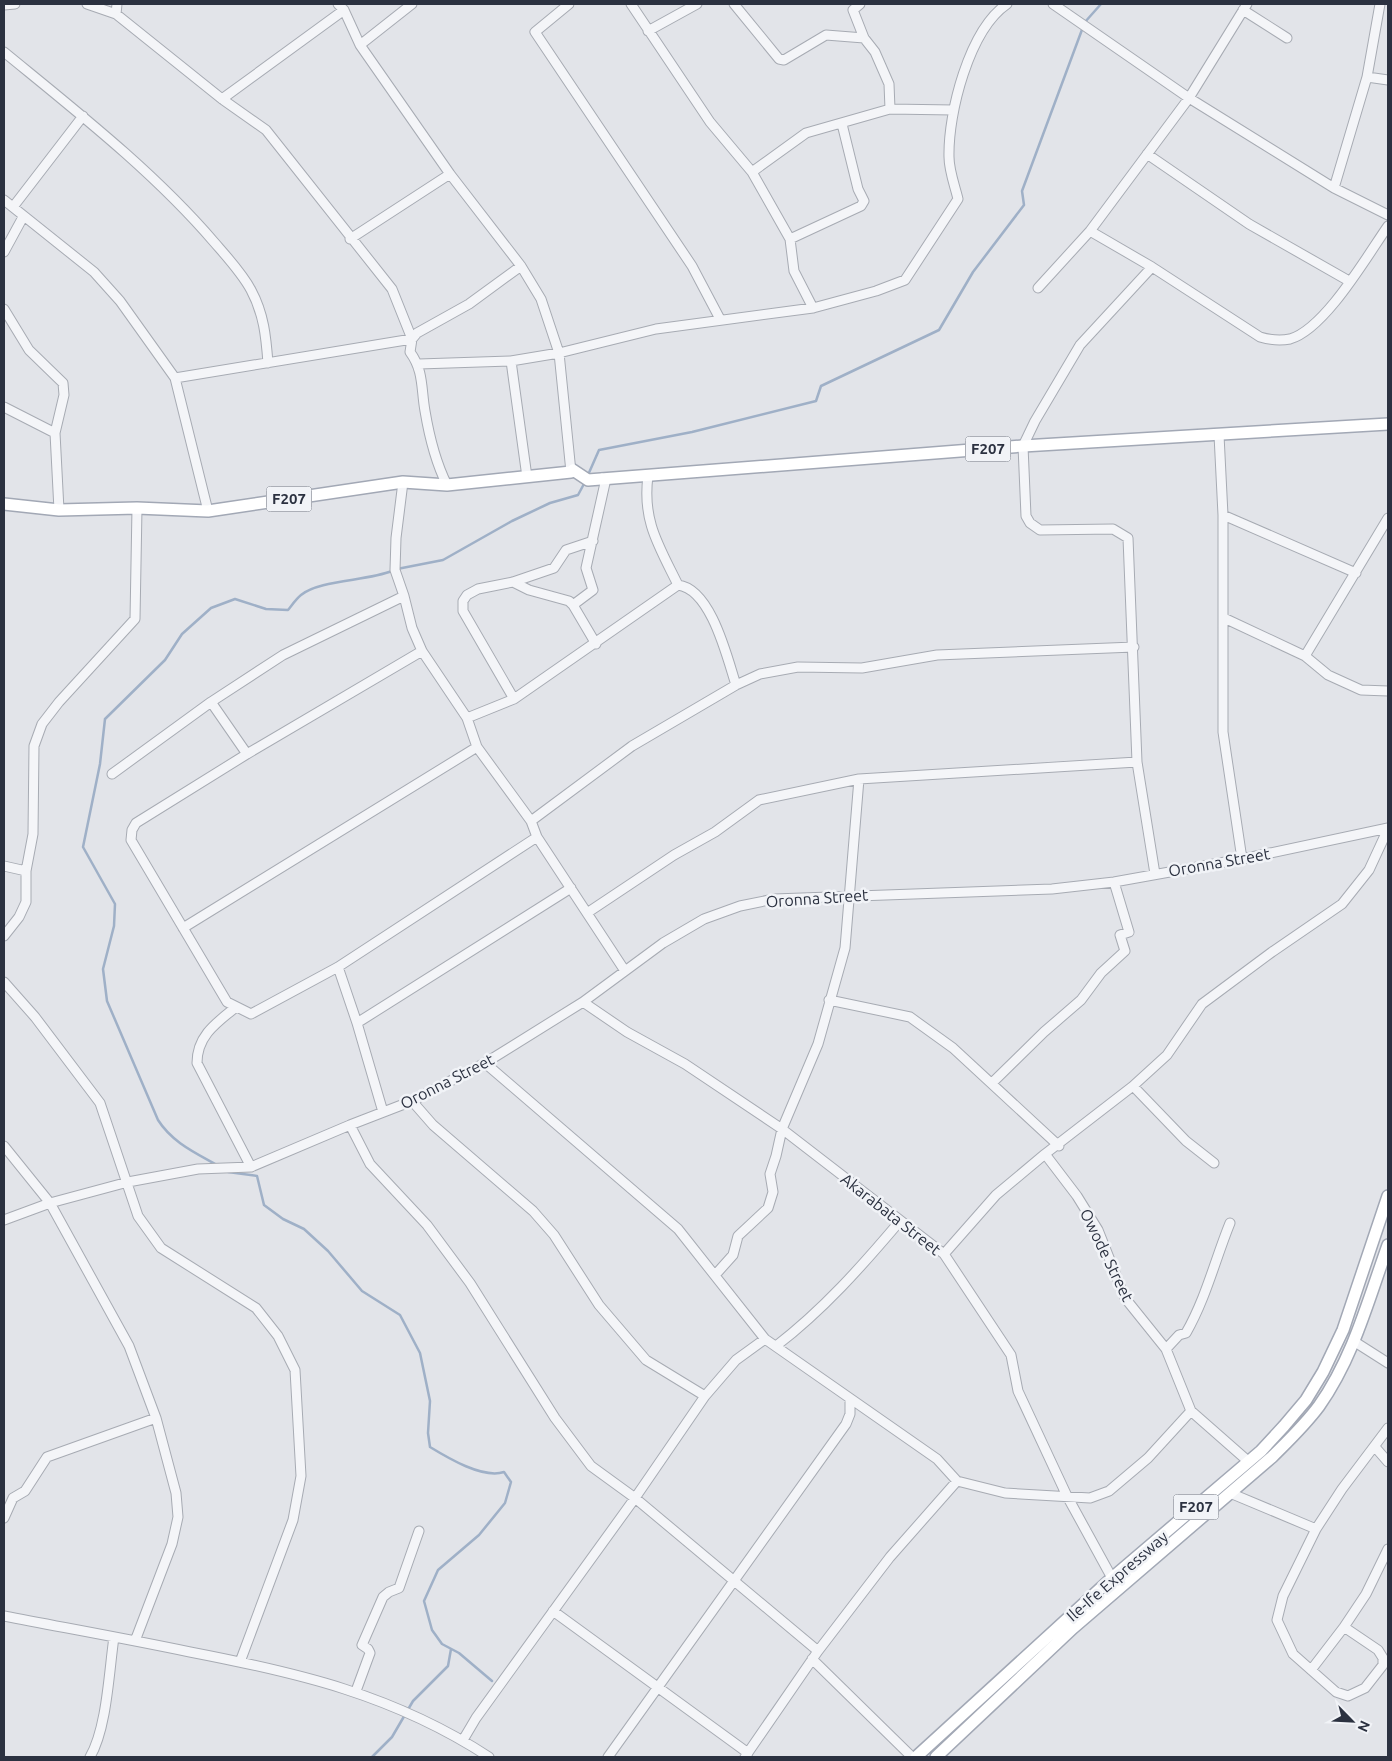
<svg xmlns="http://www.w3.org/2000/svg" width="1392" height="1761" font-family="Ubuntu,sans-serif">
	<style>
		.lines { fill: none; stroke-linecap: round; stroke-linejoin: round }
		.stream { stroke: #9fb0c7; stroke-width: 2.5 }
		.minor-casing { stroke: #a7abb3; stroke-width: 11 }
		.major-casing { stroke: #a2a8b5; stroke-width: 14 }
		.minor { stroke: #f4f5f8; stroke-width: 9 }
		.major { stroke: #fff; stroke-width: 11 }
		.labels { text-anchor: middle; stroke-width: 5; stroke-linejoin: round; paint-order: stroke }
		.shield { fill: #f1f3f7; stroke: #666b77; stroke-width: 1 }
		.shield-label { font-size: 15px; font-weight: bold; fill: #2b3140 }
		.street-label { font-size: 16px; fill: #2b3140; stroke: #f1f3f7 }
	</style>
	<rect width="100%" height="100%" fill="#e2e4e9"/>
	<g class="lines">
		<path class="stream" d="M1085,22L1101,4
			M588,475L599,450L692,432L816,401L821,386L939,330L973,272L1024,205L1022,191L1083,27
			M397,569L443,560L512,521L550,503L578,495L585,482
			M217,1165C194,1152 172,1142 158,1120L107,1001L103,969L114,926L115,904L83,847L100,764L105,719L165,660L182,634L211,608L235,599L266,609L288,610C292,605 296,599 301,595C319,580 367,581 392,571
			M228,1172L257,1176L264,1205L283,1219L304,1229L328,1251L362,1291L400,1315L420,1353L430,1401L428,1433L430,1447C448,1458 483,1479 504,1472L511,1482L505,1503L479,1535L438,1570L424,1601L432,1630L442,1644L459,1653L492,1681
			M372,1757L392,1737L413,1701L448,1666L451,1649"/>
		<defs>
			<path id="minor" d="M87,4L116,14L222,99L266,130L392,289L412,339L410,352C424,371 421,389 425,411C429,435 436,463 447,485
				M338,4L344,10L360,45L450,174L521,266L541,299L559,353L571,472
				M569,4L535,32L692,266L720,319
				M631,4L710,122L752,172L790,239L794,271L813,308
				M734,4L779,59L784,60L826,35L864,38
				M1053,4L1189,98L1334,188L1388,215
				M4,5L15,4
				M1243,10L1287,38
				M116,14L117,4
				M648,31L697,4
				M360,45L412,4
				M4,52C76,111 153,171 214,242C227,257 242,273 251,290C264,314 266,337 268,363
				M1367,77L1388,80
				M222,99L344,10
				M890,109L953,110
				M1147,154L1249,224L1349,281
				M752,172L806,133L890,109L889,84L875,52L864,38L853,10L860,4
				M1334,188L1367,77L1380,4
				M4,200L94,272L120,301L175,378L208,511
				M13,207L83,116
				M1090,231L1152,267L1260,337C1270,340 1280,341 1290,339C1325,329 1367,256 1388,226
				M350,239L450,174
				M790,239L861,206L864,201L858,189L842,124
				M4,252L23,217
				M1152,267L1080,345L1035,421L1023,446L1026,516L1030,523L1040,530L1113,529L1128,538L1137,762L1155,874
				M1038,288L1090,231L1189,98L1247,4
				M4,309L29,350L63,383L64,395L55,433L59,510
				M511,361L527,477
				M419,364L511,361L559,353L656,329L813,308L876,291L905,280L958,199C955,186 949,171 949,157C948,113 969,30 1007,4
				M175,378L412,339L417,333L469,304L521,266
				M4,407L55,433
				M1219,435L1223,515V732L1242,859
				M648,476C642,521 659,546 678,585
				M403,482L396,538L395,570L404,596L412,628L422,651L467,718L477,747L531,821L537,837L625,971
				M1223,515L1356,573
				M513,582L529,590L569,601L573,605
				M1224,618L1305,656L1328,675L1361,690L1388,691
				M596,644L573,605L593,590L586,568L605,483L602,478
				M422,651L247,754L136,823L132,830L131,840L227,1002L251,1014L338,967L537,837
				M1305,656L1388,518
				M514,699L463,611V601L467,595L478,589L513,582L554,568L566,550L593,541
				M467,718L514,699L678,585C711,589 727,657 736,685
				M247,754L211,702L283,655L404,596
				M112,774L211,702
				M531,821L632,746L736,685L760,674L798,667L862,668L937,655L1134,647
				M4,866L26,871
				M587,913L674,855L715,832L759,800L859,779L1137,762
				M183,928L477,747
				M4,936L19,917L26,902V871L33,834L34,746L42,724L59,702L135,619L137,508
				M338,967L357,1023L383,1112
				M4,982L35,1017L100,1103L138,1216L161,1248L256,1308L278,1336L295,1370L301,1476L293,1520L240,1662
				M829,1000L910,1017L953,1048L1059,1146
				M583,1002L627,1032L685,1064L782,1129L944,1254L1011,1355L1018,1391L1067,1496L1112,1578
				M236,1007C216,1023 197,1036 197,1063L251,1167
				M357,1023L571,888
				M485,1063L678,1229L765,1339L937,1459L957,1481L1005,1493L1090,1498L1109,1491L1148,1458L1191,1411
				M992,1083L1044,1032L1081,1000L1101,973L1125,951L1120,935L1129,932L1114,882
				M1133,1086L1186,1141L1214,1163
				M412,1101L433,1125L533,1211L554,1235L599,1305L646,1360L705,1396
				M350,1125L370,1164L427,1225L470,1283L555,1418L591,1466L635,1498L818,1651
				M4,1146L50,1203L129,1346L156,1418L176,1493L178,1517L172,1544L135,1641
				M1045,1154L1077,1196L1098,1230L1125,1298L1166,1349L1191,1411L1249,1462
				M4,1220L50,1203L128,1182L198,1169L251,1167L350,1125L412,1101L485,1063L583,1002L663,943L704,919L740,906L774,899L1052,889L1114,882L1242,859L1388,828
				M944,1254L996,1195L1045,1154L1133,1086L1167,1055L1202,1004L1272,952L1342,904L1369,870L1388,829
				M716,1274L733,1255L738,1236L768,1208L773,1192L770,1174L776,1156L782,1129L818,1044L845,948L859,779
				M1355,1342L1388,1363
				M776,1346C823,1310 862,1266 900,1221
				M1166,1349L1179,1335L1186,1333C1206,1298 1215,1260 1230,1223
				M1375,1447L1388,1462
				M1230,1493L1316,1529
				M4,1518L13,1498L25,1491L47,1457L156,1418
				M553,1611L748,1753
				M4,1616C66,1628 128,1639 190,1652C299,1673 394,1695 489,1757
				M1344,1627L1378,1650L1383,1658V1665L1365,1688L1348,1696L1336,1692L1293,1654L1277,1620L1283,1596L1316,1529L1342,1489L1388,1428
				M812,1659L912,1757
				M1311,1670L1344,1627L1366,1594L1388,1549
				M356,1691L370,1653L368,1649L362,1645L383,1597L389,1592L399,1588L419,1531
				M463,1740L476,1718L635,1498L705,1396L736,1360L765,1339
				M90,1757C107,1728 109,1671 114,1637
				M608,1757L846,1424L850,1414V1400
				M745,1757L818,1651L890,1557L957,1481"/>
			<path id="major" d="M4,504L59,510L137,508L208,511L403,482L447,485L571,472L573,470L588,480L1023,446L1388,424
				M916,1757L1112,1578L1261,1451L1284,1426L1306,1400L1323,1372L1343,1330L1388,1196
				M936,1757L1073,1628L1272,1457C1288,1441 1305,1425 1319,1406C1353,1358 1368,1301 1388,1245"/>
		</defs>
		<use href="#minor" class="minor-casing"/>
		<use href="#major" class="major-casing"/>
		<use href="#minor" class="minor"/>
		<use href="#major" class="major"/>
	</g>
	<g class="labels">
		<g class="shield">
			<rect x="965.5" y="436.5" width="45" height="25" rx="4"/>
			<rect x="266.5" y="486.5" width="45" height="25" rx="4"/>
			<rect x="1173.5" y="1494.5" width="45" height="25" rx="4"/>
		</g>
		<g class="shield-label">
			<text x="988" y="454">F207</text>
			<text x="289" y="504">F207</text>
			<text x="1196" y="1512">F207</text>
		</g>
		<g class="street-label">
			<text transform="translate(1219 862) rotate(-10)" y="6">Oronna Street</text>
			<text transform="translate(817 898) rotate(-4)" y="6">Oronna Street</text>
			<text transform="translate(447 1081) rotate(-27)" y="6">Oronna Street</text>
			<text transform="translate(891 1214) rotate(38)" y="6">Akarabata Street</text>
			<text transform="translate(1107 1255) rotate(64)" y="6">Owode Street</text>
			<text transform="translate(1117 1576) rotate(-41)" y="6">Ile-Ife Expressway</text>
		</g>
	</g>
	<rect width="1392" height="1761" fill="none" stroke="#2b3140" stroke-width="10"/>
	<g transform="translate(1352 1721) rotate(114)" stroke="#f1f3f7" stroke-width="4" paint-order="stroke">
	<path d="M0-4L9 19L0 12L-9 19Z" fill="#2b3140"/>
	<text y="-8" font-size="14" font-weight="bold" text-anchor="middle" fill="#2b3140">N</text>
	</g>
</svg>
